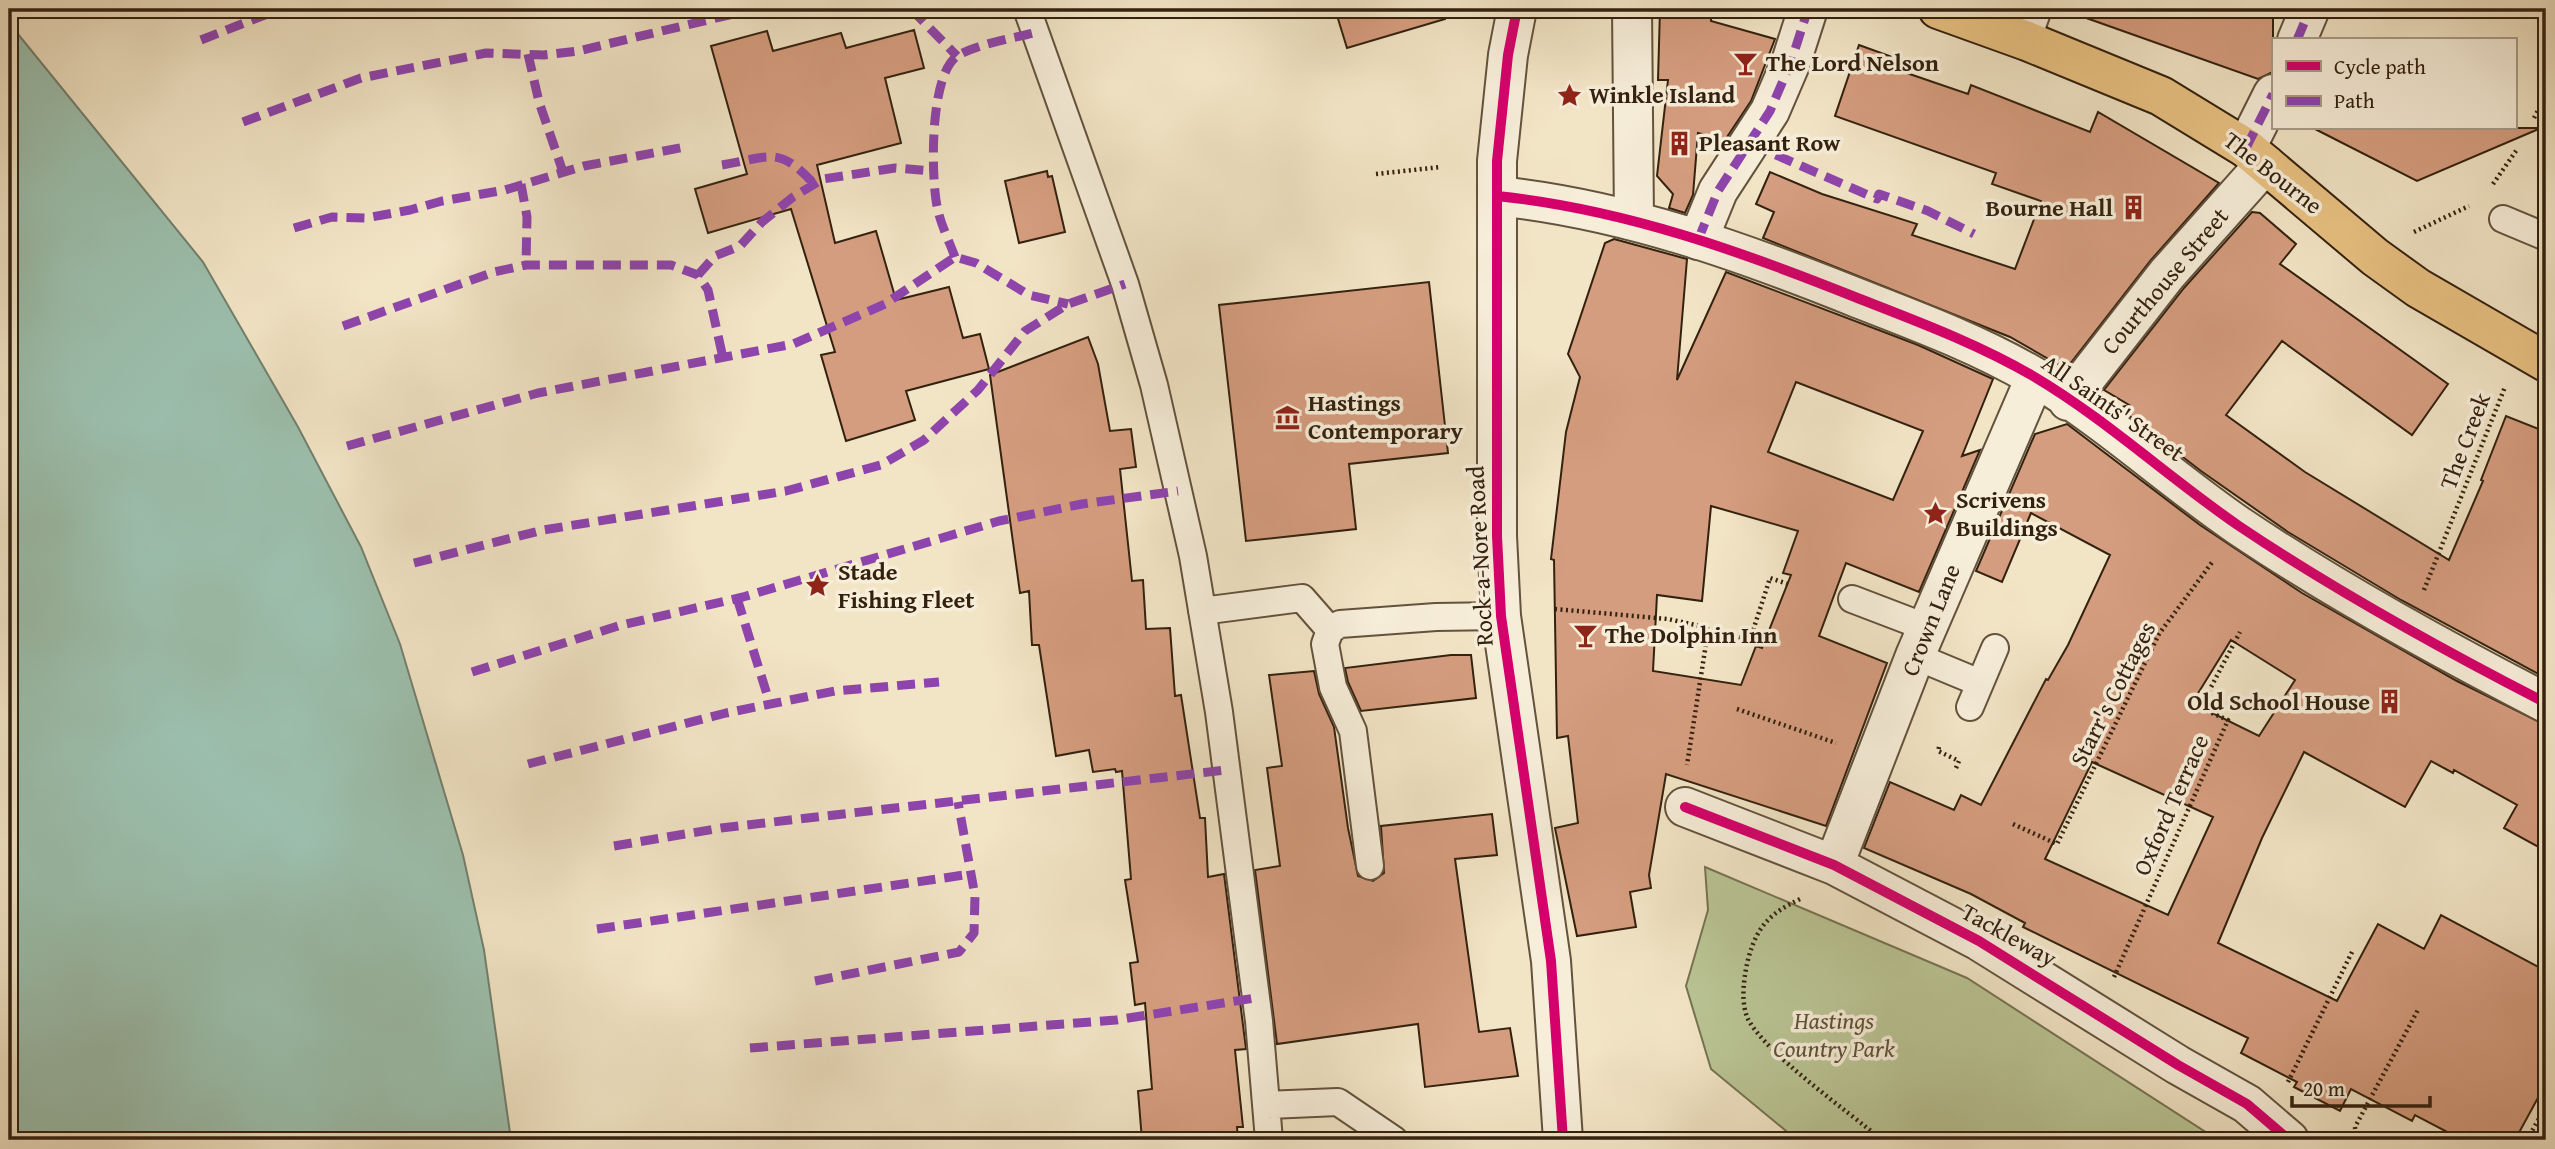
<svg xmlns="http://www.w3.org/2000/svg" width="2555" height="1149" font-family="'Gentium Book Plus',serif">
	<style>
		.green { fill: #bac595; stroke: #767352; stroke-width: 2 }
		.water { fill: #9cc0ae; stroke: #72806e; stroke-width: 2 }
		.building { fill: #d59d7f; stroke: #33210f; stroke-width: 2; fill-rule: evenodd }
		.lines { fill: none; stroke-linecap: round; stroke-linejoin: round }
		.service-casing { stroke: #63523d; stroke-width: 30 }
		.pedestrian-casing { stroke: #63523d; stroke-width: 42 }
		.minor-casing { stroke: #63523d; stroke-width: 42 }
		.trunk-casing { stroke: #33210f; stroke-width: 42 }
		.path { stroke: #33210f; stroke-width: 4.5; stroke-dasharray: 2 3.5; stroke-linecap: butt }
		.service { stroke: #f7eeda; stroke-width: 26 }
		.pedestrian { stroke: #f7eeda; stroke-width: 38 }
		.minor { stroke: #f7eeda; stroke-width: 38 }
		.trunk { stroke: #e9c283; stroke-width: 38 }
		.quiet { stroke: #8e44ad; stroke-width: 9; stroke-dasharray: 18 9; stroke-linecap: butt }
		.cycleway-casing { stroke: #f7eeda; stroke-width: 15 }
		.cycleway { stroke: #d6006c; stroke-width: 10 }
		.labels { text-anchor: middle; stroke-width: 7; stroke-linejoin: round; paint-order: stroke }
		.poi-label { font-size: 24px; font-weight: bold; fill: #33210f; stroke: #f7eeda; text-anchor: start }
		.street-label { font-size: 24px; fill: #33210f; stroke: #f7eeda }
		.park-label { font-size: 24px; font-style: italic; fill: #5c5237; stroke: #f7eeda }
	</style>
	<rect width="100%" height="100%" fill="#f2e5c6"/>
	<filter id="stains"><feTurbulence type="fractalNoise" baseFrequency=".00286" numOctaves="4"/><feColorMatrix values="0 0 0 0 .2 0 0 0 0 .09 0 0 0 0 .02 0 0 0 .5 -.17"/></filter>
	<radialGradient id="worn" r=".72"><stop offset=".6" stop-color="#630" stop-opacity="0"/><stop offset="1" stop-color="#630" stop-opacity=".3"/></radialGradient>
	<path class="green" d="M1705,867L1967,978L2218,1140H1797L1711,1069L1686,986L1708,910Z"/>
	<path class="water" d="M9,23L203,262L298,427L361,547L400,644L463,855L484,950L511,1140H9Z"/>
	<path class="building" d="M1335,9H1444L1445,19L1347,48Z
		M1660,9H1711V21L1775,39L1751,101L1725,140L1698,133L1693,195L1685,213L1669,208L1673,194L1657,176L1668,80H1658Z
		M2076,9H2273V72L2258,79L2075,14Z
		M914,30L924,68L885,78L901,143L817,165L835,243L876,231L896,300L949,287L963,338L980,334L989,369L906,391L915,420L846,441L821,355L835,352L791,209L708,233L695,189L747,174L711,46L767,31L773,51L841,33L846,48Z
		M1859,45L1898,59L1895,69L1968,94L1971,85L2090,132L2098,112L2219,183L2151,260L2066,369L2010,337L1763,238L1774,212L1756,204L1770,172L1822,194L1917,224L1912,235L2015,269L2041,201L1992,184L1996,173L1835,116Z
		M2313,128H2541L2417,181Z
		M1047,171L1048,177L1052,176L1065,232L1019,243L1005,181Z
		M2252,212L2260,213L2296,244L2280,264L2448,384L2412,435L2282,341L2226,415L2305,472L2449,560L2483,481L2481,480L2506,416L2546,432V678L2401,600L2288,532L2201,471L2119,408L2129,405L2104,390L2184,288Z
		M1614,239L1687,259L1677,380L1726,272L1918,345L1993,379L1962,456L1980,450L1919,592L1846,563L1819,636L1887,663L1826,826L1666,774L1649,875L1651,888L1630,892L1636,927L1577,936L1555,828L1578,823L1568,736L1557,738L1554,560L1551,559L1566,432L1580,377L1568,354L1605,243ZM1796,382L1923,431L1893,500L1768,452ZM1711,506L1798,531L1783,573L1791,575L1762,648L1756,646L1741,685L1653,671L1657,595L1702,601Z
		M1429,282L1448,453L1349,464L1356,529L1246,541L1219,305Z
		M1088,337L1098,364L1110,431L1131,429L1136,467L1120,469L1132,581L1143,580L1146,629L1170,628L1175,696L1181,695L1200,818H1205L1208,877L1224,874L1246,1049L1235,1050L1243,1127H1237L1238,1140H1142L1138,1091L1152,1089L1145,1003L1135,1005L1130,963L1138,962L1125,880L1131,879L1122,771L1116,772L1115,769L1093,772L1089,750L1056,756L1039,645H1032L1029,591L1020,593L990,375Z
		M2067,424L2200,525L2302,593L2457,681L2546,725V851L2504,828L2517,805L2454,770L2453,773L2431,761L2405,807L2304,752L2262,838L2218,943L2337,1001L2378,924L2424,949L2441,915L2546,971V1083L2515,1140L2451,1134L2415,1115L2412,1121L2351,1089L2340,1111L2294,1087L2297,1082L2241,1053L2248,1038L2023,927L2025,923L1971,894L1864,848L1890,782L1954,810L1961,795L1981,805L2046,679L2048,680L2068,645L2110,555L2031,513L2002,582L1976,571L2035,434ZM2231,640L2295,680L2259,736L2192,703ZM2092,762L2213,817L2168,915L2045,859Z
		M1451,655H1471L1476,698L1361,711L1348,682L1345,668Z
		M1314,671L1319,694L1334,727L1348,828L1358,876L1373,881L1384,873L1381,826L1492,814L1497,855L1455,859L1479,1032L1510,1028L1518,1076L1425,1087L1418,1024L1277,1044L1255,870L1280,866L1267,768L1282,766L1269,675Z"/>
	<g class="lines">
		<defs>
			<path id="service" d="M1027,9L1125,284L1154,385L1193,556L1219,712L1259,1021L1269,1140
				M2027,41L2038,9
				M2503,219L2546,237
				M1852,599L1928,628
				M1202,611L1302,598L1330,630
				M1915,656L1980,683
				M1970,707L1995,648
				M1370,866L1353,731L1333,687L1325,644L1330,630L1340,624L1436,617L1501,616
				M1267,1105L1338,1102L1394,1140"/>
			<path id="pedestrian" d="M2297,40L2310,9
				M2246,148L2273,94
				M1698,240L1718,191L1770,111L1791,62L1808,9"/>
			<path id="minor" d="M1517,9L1508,55L1497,161V536L1501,616L1551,961L1563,1140
				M1632,9L1634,220
				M1497,196C1624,209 1743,252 1860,299C1919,322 1978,344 2033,376C2106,419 2169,478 2239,526C2337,592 2441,649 2546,703
				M2068,401L2167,274L2265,164
				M1685,807L1834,865L1979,941L2178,1065L2247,1104L2289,1140
				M1834,865L1915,656L2035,378"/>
			<path id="trunk" d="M1938,9L2027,41L2161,96L2246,148L2375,257L2418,288L2546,362"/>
		</defs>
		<use href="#service" class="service-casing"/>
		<use href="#pedestrian" class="pedestrian-casing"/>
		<use href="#minor" class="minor-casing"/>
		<use href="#trunk" class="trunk-casing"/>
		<path class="path" d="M2534,118L2546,95
			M1376,174L1441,167
			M2493,184L2518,148
			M2414,232L2469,206
			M2424,590L2505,387
			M1555,609L1668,619L1705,627L1708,631L1687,765
			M1707,629L1750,640L1770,578L1788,584
			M1737,709L1836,743
			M1939,747L1938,751L1959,761L1956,768
			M2013,824L2057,844L2159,634L2213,561
			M1800,899C1771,913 1758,925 1749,956C1744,974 1740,1002 1748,1019C1766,1054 1849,1112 1882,1140
			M2114,977L2228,720L2200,708L2240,632
			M2288,1082L2353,950
			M2356,1140L2355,1127L2419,1008
			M2527,1140L2546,1106"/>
		<use href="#service" class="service"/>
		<use href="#pedestrian" class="pedestrian"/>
		<use href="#minor" class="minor"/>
		<use href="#trunk" class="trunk"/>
		<path class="quiet" d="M911,9L957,56
			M201,40L280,9
			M2297,40L2310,9
			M528,54L539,102L563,172
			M243,122L361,78L486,53L544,55L578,51L754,9
			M1751,144L1877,199L1879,194L1928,211L1974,234
			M2246,148L2273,94
			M722,165C771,157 778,145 814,184
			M521,184L527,217L526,265
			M294,228L332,217L366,218L410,210L442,201L505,190L584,166L685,147
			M1698,240L1718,191L1770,111L1791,62L1808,9
			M955,257C949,241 940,223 937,206C931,176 929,71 959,55C978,44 1014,38 1037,32
			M698,275L715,256L740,246L762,222L793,197L823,179L895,168L934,171
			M343,326L494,272L526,265H671L698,275L708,290L723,358
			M347,446L538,393L793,344L885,304L955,257L976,263L1029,295L1068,304
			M414,563L543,530L786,491L881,465L924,440L978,390L1025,331L1068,304L1125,284
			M737,598L770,704
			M472,672L618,626L743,597L999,521L1082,504L1178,491
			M528,764L726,713L835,691L939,682
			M614,846L721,828L1226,770
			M597,929L971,874
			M815,981L959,952L974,933L975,896L958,802
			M750,1048L1116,1020L1255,998"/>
		<defs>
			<path id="cycleway" d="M1517,9L1508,55L1497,161V536L1501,616L1551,961L1563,1140
				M1497,196C1624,209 1743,252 1860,299C1919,322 1978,344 2033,376C2106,419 2169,478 2239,526C2337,592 2441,649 2546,703
				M1685,807L1834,865L1979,941L2178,1065L2247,1104L2289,1140"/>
		</defs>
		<use href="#cycleway" class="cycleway-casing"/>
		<use href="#cycleway" class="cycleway"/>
	</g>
	<defs>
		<symbol id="bar-bare" viewBox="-9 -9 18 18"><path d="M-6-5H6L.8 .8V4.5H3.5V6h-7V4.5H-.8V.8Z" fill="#8f2418" stroke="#f7eeda" stroke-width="2.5" paint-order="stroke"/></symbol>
		<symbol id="sight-bare" viewBox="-9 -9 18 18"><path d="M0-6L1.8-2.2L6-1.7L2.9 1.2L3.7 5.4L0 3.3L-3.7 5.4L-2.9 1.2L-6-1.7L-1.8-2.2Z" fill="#8f2418" stroke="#f7eeda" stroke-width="2.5" paint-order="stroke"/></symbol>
		<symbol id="building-bare" viewBox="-9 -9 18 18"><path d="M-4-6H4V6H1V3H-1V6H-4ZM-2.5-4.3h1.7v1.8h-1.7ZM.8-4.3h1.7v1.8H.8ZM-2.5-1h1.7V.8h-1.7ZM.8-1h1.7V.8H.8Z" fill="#8f2418" stroke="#f7eeda" stroke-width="2.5" paint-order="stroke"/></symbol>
		<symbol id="museum-bare" viewBox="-9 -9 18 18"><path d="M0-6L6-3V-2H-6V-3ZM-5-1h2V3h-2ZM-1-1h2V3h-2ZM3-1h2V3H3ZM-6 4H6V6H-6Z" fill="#8f2418" stroke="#f7eeda" stroke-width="2.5" paint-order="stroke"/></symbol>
	</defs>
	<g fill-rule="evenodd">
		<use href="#bar-bare" x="1728" y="46" width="35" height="35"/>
		<use href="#sight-bare" x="1552" y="78" width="35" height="35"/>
		<use href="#building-bare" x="1662" y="126" width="35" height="35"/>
		<use href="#building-bare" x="2116" y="190" width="35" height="35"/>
		<use href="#museum-bare" x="1270" y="400" width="35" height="35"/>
		<use href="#sight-bare" x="1918" y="496" width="35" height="35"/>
		<use href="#sight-bare" x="800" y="568" width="35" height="35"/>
		<use href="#bar-bare" x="1568" y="618" width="35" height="35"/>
		<use href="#building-bare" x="2372" y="684" width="35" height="35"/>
	</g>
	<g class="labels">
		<g class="poi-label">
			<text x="1766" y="71">The Lord Nelson</text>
			<text x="1589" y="103">Winkle Island</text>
			<text x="1699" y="151">Pleasant Row</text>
			<text x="2113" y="216" text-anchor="end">Bourne Hall</text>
			<text x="1308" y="411">Hastings<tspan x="1308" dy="28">Contemporary</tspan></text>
			<text x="1956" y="508">Scrivens<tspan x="1956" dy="28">Buildings</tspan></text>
			<text x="838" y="580">Stade<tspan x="838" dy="28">Fishing Fleet</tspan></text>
			<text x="1605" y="643">The Dolphin Inn</text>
			<text x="2370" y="710" text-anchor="end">Old School House</text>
		</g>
		<g class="street-label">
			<text transform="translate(2273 173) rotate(38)" y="8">The Bourne</text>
			<text transform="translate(2165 281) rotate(-50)" y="8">Courthouse Street</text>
			<text transform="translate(2113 408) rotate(35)" y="8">All Saints' Street</text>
			<text transform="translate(2465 441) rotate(-69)" y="8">The Creek</text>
			<text transform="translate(1480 556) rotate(-93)" y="8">Rock-a-Nore Road</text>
			<text transform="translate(1931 620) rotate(-68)" y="8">Crown Lane</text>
			<text transform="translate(2113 694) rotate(-63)" y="8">Starr's Cottages</text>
			<text transform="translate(2171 805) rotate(-66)" y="8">Oxford Terrace</text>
			<text transform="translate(2009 935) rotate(29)" y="8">Tackleway</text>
		</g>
		<g class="park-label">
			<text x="1834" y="1029">Hastings<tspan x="1834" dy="28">Country Park</tspan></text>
		</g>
	</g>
	<rect width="2555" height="1149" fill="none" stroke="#f2e5c6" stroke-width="35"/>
	<rect x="10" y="10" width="2534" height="1128" fill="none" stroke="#33210f" stroke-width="3.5"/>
	<rect x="18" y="18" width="2520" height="1114" fill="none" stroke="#33210f" stroke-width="2"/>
	<rect x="2272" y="38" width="245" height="91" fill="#f7eeda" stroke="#a99c89" stroke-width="2"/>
	<rect x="2286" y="61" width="35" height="10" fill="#d6006c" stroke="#a99c89" stroke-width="2"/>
	<text x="2334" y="74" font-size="21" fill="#33210f">Cycle path</text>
	<rect x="2286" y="96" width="35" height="10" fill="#8e44ad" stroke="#a99c89" stroke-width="2"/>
	<text x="2334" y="108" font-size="21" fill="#33210f">Path</text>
	<path d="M2292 1096v10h138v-10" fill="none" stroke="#33210f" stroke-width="3.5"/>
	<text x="2303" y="1096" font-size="21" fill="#33210f" stroke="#f7eeda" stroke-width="5" paint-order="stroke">20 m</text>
	<rect width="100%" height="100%" filter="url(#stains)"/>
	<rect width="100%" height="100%" fill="url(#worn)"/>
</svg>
